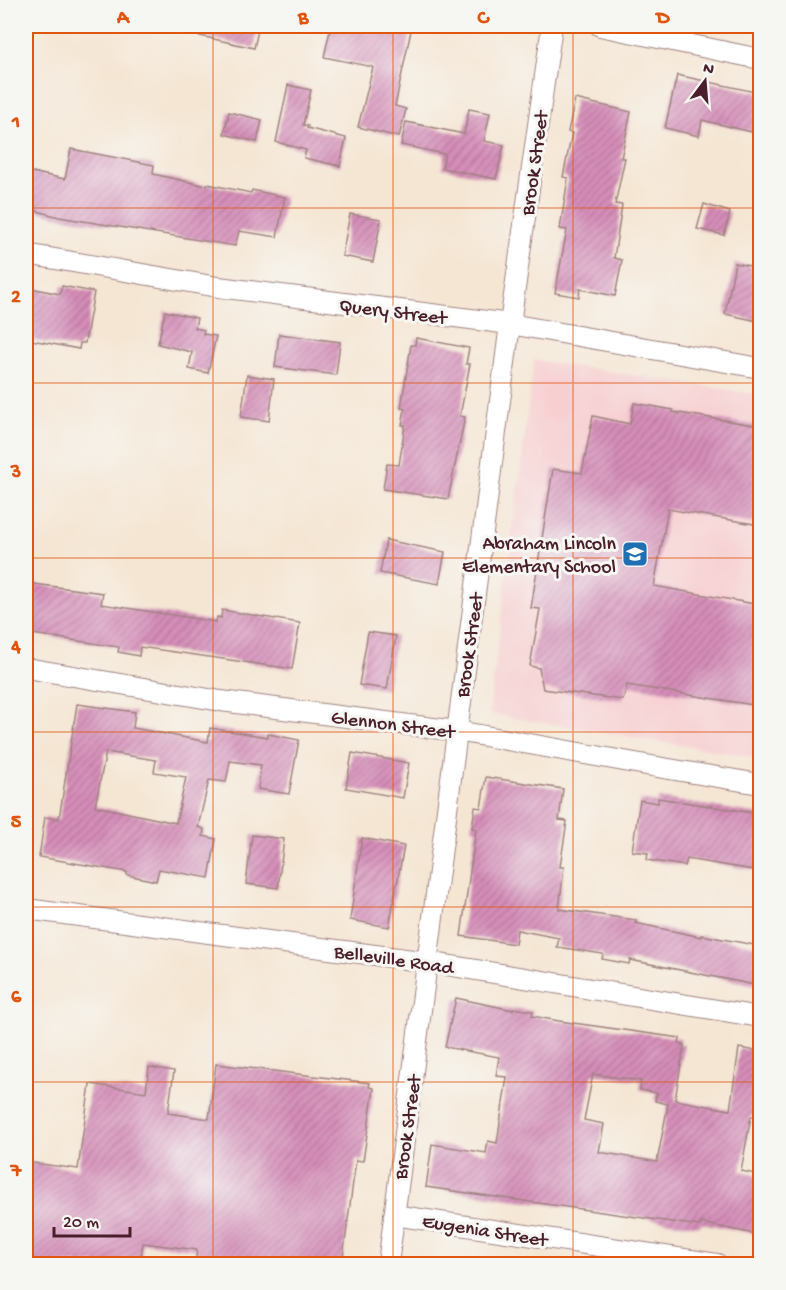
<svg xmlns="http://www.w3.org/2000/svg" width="786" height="1290" font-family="'Gochi Hand',sans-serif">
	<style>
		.built { fill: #f7cfd1 }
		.building { fill: url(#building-hatch); fill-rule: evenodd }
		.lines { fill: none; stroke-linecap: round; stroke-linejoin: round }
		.street-casing { stroke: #a08280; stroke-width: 22 }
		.street { stroke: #fff; stroke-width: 20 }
		.grid { fill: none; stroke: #e0560e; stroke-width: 1.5; stroke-opacity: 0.55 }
		.labels { text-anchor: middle; stroke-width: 6; stroke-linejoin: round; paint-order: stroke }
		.street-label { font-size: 20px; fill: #4a1f2b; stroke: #f6f6f2 }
		.poi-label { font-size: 20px; fill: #4a1f2b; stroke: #f6f6f2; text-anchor: end }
		.neatline { fill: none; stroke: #e0560e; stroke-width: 2 }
		.grid-label { font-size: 20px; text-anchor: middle; font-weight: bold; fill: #e0560e }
	</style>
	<defs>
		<pattern id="building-hatch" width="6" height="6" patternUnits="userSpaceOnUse" patternTransform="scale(1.5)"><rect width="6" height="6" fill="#d68eb9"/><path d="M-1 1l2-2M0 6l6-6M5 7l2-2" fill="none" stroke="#b07397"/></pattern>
	</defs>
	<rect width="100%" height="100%" fill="#f6f6f2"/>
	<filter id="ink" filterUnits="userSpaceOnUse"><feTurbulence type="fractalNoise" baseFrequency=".0167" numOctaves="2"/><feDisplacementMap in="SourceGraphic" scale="12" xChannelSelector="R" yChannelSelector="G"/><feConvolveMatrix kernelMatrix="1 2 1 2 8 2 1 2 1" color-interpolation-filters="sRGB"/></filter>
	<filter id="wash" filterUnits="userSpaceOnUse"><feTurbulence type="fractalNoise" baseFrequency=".008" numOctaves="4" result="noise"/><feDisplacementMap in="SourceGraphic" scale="24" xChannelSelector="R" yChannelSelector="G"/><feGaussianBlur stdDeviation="1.35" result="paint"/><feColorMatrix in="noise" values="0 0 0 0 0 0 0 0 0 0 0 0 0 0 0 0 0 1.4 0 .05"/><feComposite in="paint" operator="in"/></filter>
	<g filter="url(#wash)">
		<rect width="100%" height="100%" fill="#f5e6d4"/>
		<path class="built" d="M534,360L760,395V758L489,714Z"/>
		<g id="blocks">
			<path class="building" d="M192,26H259L254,48L191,34Z
				M331,26H412L395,106L406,109L399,137L358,127L373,67L324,57Z
				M677,75L760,93V134L702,120L699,136L665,128Z
				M288,85L311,90L303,125L308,126L307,128L346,138L340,166L304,158L306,150L276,142Z
				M575,99L631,112L621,158H625L615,204L622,205L614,258L622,260L615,296L580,289L579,297L555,293L567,230L560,229L568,178L563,177L572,133L568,132Z
				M469,109L490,113L484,141L504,145L496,179L442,168L445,154L401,145L406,122L464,134Z
				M229,112L262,120L257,142L224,134Z
				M71,149L154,165L153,174L207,186V184L251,193L252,190L285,197L277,237L239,231L235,246L59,217L26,208V171L65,179Z
				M704,204L730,212L724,235L697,229Z
				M350,214L381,219L373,262L342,256Z
				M735,263L760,268V306L758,321L725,314Z
				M62,286L94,292L85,343H80L79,349L26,339V287L60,294Z
				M165,311L197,318L195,328L204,330L203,334L216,336L208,373L189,369L192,352L158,344Z
				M279,334L340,342L336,375L275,367Z
				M416,338L469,348L466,364H470L460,416L465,417L448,499L383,489L387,464L399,465L405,425H402L405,409L401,408L411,345H415Z
				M247,375L274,379L269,421L241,417Z
				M634,403L673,410V412L760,426V525L668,509L654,586L760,605V706L627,685L623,700L543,689L539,668L530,666L540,609L531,608L553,469L582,473L593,416L630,424Z
				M386,540L445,552L439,584L380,573Z
				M26,583L103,593L101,604L216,622L217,617L221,618L222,610L300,623L292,669L140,647L139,656L118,652L119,647L26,633Z
				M368,632L396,636L387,689L359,685Z
				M77,704L135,712L133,728L208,742L210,728L268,737V734L299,740L289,794L258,789L261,765L230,761L226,782L209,780L198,827L204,829L203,836L216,839L209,878L159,869L156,881L127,875V872L39,857L45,817L59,819ZM106,752L156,760L154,772L186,777L176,823L95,806Z
				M352,753L409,763L403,798L346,788Z
				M486,777L563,789L559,820L567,821L560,867H564L559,909L636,920L635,923L701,937V935L760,946V986L630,960L629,964L602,959L603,954L557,947L559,938L517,930L515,944L461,936L476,829L472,828L475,807L481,808Z
				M658,798L760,814V871L687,859L685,866L647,860L648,853L632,851L640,800L658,803Z
				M252,835L284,839L278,888L246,884Z
				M362,838L404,846L389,927L350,920Z
				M456,998L513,1010V1008L533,1011L532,1016L559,1021L680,1038L679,1044L684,1045L675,1100L730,1110L739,1048L758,1051L756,1058L760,1059V1117L751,1116L741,1171L760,1175V1235L701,1223L700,1226L426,1187L432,1144L486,1153L488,1141L497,1143L507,1077L496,1076L499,1057L445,1047ZM593,1074L641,1081L640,1090L657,1093L655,1101L668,1104L657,1162L599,1152L604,1124L584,1120Z
				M216,1064L370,1083L369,1087L374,1088L363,1161L356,1160L342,1264H195L197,1250L143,1243L140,1264H26V1162L78,1169L90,1084L146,1092L149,1067L174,1071L168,1113L209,1119Z"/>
		</g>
	</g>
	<g filter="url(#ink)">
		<use href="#blocks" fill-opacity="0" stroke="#a08280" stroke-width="1.5"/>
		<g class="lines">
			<defs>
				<path id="street" d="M600,26L760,59
					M26,254L218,287L510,324L760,368
					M26,668L221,701L457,731L663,768L760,784
					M26,909L428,962L760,1017
					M394,1215L717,1264
					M388,1264L510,324L552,26"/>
			</defs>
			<use href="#street" class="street-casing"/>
			<use href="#street" class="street"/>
		</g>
	</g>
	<path class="grid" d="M213,26V1264M393,26V1264M573,26V1264M26,208H760M26,383H760M26,558H760M26,732H760M26,907H760M26,1082H760"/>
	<defs>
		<symbol id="school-square" viewBox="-11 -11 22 22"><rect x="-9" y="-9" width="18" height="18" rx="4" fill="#1f6fb2" stroke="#f6f6f2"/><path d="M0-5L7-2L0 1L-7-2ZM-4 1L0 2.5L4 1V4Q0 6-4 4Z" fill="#fff"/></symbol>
	</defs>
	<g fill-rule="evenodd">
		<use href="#school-square" x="620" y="539" width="30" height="30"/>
	</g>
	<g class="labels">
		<g class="street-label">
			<text transform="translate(533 163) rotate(-82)" y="7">Brook Street</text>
			<text transform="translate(393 310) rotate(7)" y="7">Query Street</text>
			<text transform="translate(468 645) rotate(-82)" y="7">Brook Street</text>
			<text transform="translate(393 723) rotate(7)" y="7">Glennon Street</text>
			<text transform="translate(394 958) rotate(8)" y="7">Belleville Road</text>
			<text transform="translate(406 1127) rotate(-82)" y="7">Brook Street</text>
			<text transform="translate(485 1229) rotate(9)" y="7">Eugenia Street</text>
		</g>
		<g class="poi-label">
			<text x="616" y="549">Abraham Lincoln<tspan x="616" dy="23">Elementary School</tspan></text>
		</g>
	</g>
	<rect width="786" height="1290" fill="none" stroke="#f6f6f2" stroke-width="66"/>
	<g transform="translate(705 81) rotate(16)" stroke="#f6f6f2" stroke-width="4.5" paint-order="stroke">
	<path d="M0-4.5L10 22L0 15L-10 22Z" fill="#4a1f2b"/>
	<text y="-9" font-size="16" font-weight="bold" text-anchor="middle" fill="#4a1f2b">N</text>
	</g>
	<path d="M54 1227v9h76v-9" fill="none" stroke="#4a1f2b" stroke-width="3"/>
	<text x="63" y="1227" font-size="18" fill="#4a1f2b" stroke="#f6f6f2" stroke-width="4.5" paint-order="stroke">20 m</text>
	<rect x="33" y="33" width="720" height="1224" class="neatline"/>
	<g class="grid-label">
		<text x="123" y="23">A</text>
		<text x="303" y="23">B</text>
		<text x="483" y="23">C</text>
		<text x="663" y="23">D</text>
		<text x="16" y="127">1</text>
		<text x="16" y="302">2</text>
		<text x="16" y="477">3</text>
		<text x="16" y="652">4</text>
		<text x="16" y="827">5</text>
		<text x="16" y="1002">6</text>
		<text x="16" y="1176">7</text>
	</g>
</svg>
